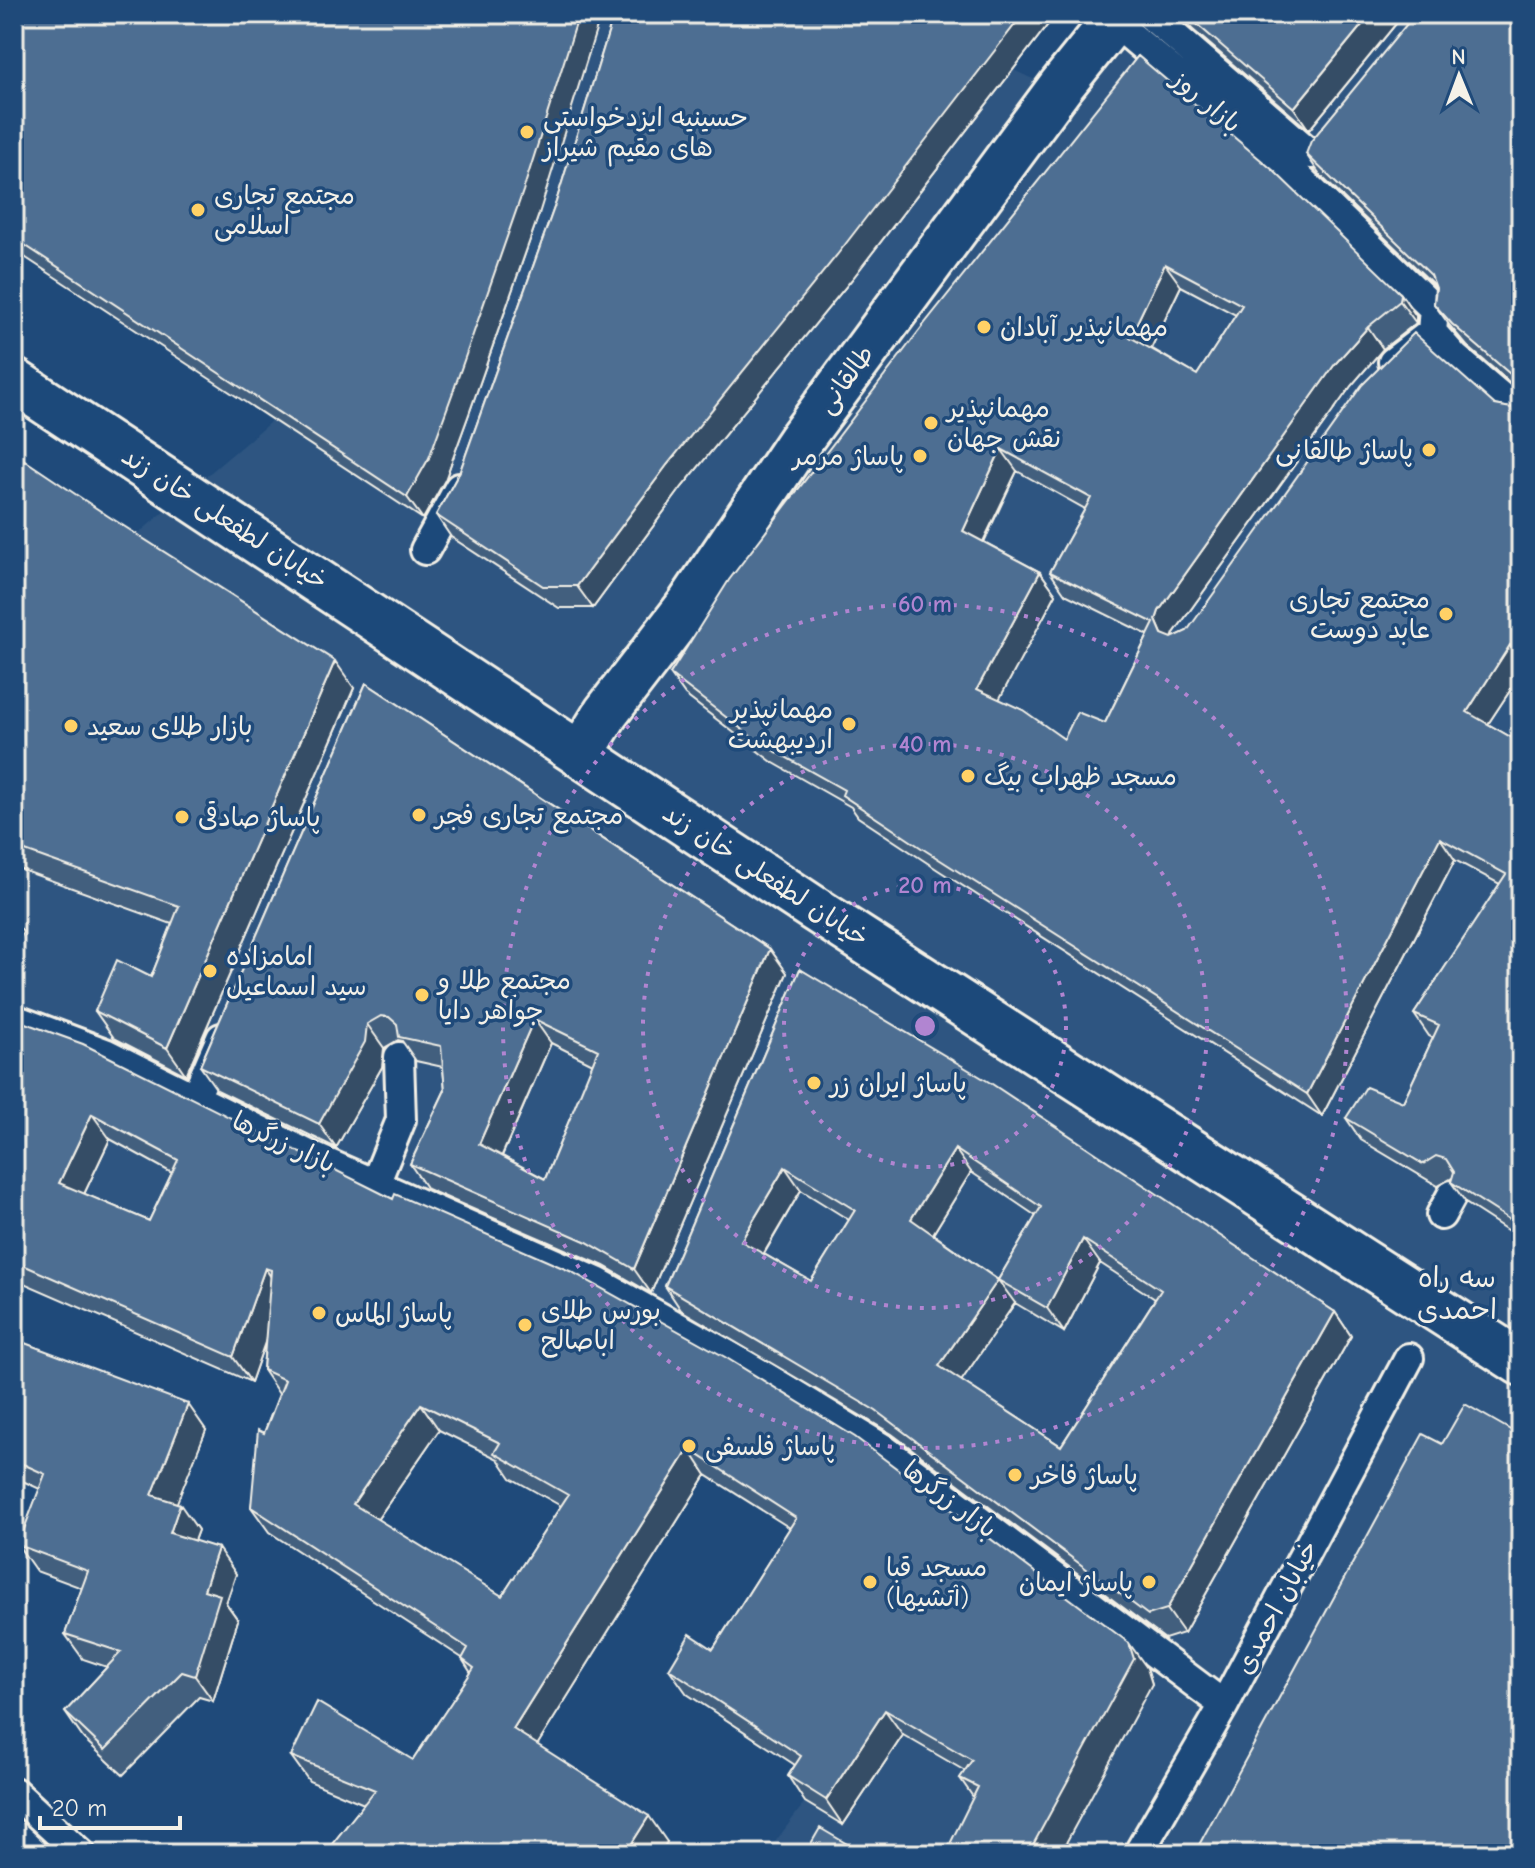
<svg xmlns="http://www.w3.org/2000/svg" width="1535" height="1868" font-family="'Comic Neue','Playpen Sans Arabic',sans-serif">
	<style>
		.built { fill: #2d5581 }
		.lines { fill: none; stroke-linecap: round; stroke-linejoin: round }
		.pedestrian-casing { stroke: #f4f1e8; stroke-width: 34 }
		.tertiary-casing { stroke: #f4f1e8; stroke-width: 50 }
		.pedestrian { stroke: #1f4a7a; stroke-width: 28 }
		.tertiary { stroke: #1f4a7a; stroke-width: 44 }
		.wall { fill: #425f7e; stroke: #f4f1e8; stroke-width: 2; fill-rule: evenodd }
		.shaded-wall { fill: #364d66; stroke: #f4f1e8; stroke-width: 2 }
		.building { fill: #4d6e92; stroke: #f4f1e8; stroke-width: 2; fill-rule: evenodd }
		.ring { fill: none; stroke: #b185d1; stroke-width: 4; stroke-dasharray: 4 8 }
		.poi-dot { fill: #ffd166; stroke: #1f4a7a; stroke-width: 3 }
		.labels { text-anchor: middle; stroke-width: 7; stroke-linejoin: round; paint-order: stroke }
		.street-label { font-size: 26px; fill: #f4f1e8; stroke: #1f4a7a }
		.poi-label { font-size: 26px; fill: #f4f1e8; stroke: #1f4a7a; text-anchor: start }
		.neighbourhood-label { font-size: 28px; fill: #f4f1e8; stroke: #1f4a7a }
		.centre { fill: #b185d1; stroke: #1f4a7a; stroke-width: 4 }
		.ring-label { font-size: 24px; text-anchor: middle; font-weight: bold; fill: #b185d1; stroke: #1f4a7a; stroke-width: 7; stroke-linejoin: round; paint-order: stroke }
	</style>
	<rect width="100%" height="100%" fill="#1f4a7a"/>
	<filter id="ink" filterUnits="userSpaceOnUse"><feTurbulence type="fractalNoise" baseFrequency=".0125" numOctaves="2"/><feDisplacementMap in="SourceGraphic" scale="16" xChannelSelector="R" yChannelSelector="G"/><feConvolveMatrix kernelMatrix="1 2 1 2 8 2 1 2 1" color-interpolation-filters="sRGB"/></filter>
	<g filter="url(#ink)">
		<path class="built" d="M496,14H893L1063,93L1121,14H1521V1854H766L805,1802L813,1543L643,1434L315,1375L246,1342L14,1158V649L127,543L269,423Z"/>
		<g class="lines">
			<defs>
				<path id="pedestrian" d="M1149,14L1311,154
					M1113,21L1301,180L1434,309L1432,332
					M1393,362L1432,332L1455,358L1521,414
					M425,550L459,488
					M14,1019L105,1053L311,1156L597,1282L751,1368L882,1448L1224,1705
					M194,1100L221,1038
					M375,1184L401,1120L399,1057
					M1441,1215L1452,1195
					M14,1792L81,1854
					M1138,1854L1224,1705L1409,1358"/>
				<path id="tertiary" d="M14,381L816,910L1521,1363
					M581,753L606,713L689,605L800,440L1061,86L1119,14"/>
			</defs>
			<use href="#pedestrian" class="pedestrian-casing"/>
			<use href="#tertiary" class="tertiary-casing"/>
			<use href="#pedestrian" class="pedestrian"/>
			<use href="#tertiary" class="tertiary"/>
		</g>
		<path class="wall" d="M14,14L539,214L469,414L445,480L423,519L14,250Z
			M614,14H1056L853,278L682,487L593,608H559L451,537L436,515L460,471L556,202Z
			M1182,14H1404L1309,130L1192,29Z
			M1521,14V392L1467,346L1450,326L1434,304L1435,286L1321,176L1306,154Z
			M1138,56L1401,294L1416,316V323L1383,349L1351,386L1174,633L1173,638L1187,631L1495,405L1511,408L1519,402L1521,392V674L1488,724L1521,743V1239L1467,1204L1451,1182L1452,1178L1438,1186L1361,1140L1346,1118L1403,1102L1433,1038L1429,1036L1414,1014L1500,884L1455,860L1322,1116L938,870L858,817L851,807L772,762L685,695L670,674ZM1181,286L1236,315L1197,375L1151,348ZM1017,471L1085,509L1050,572L1065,594L1148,635L1105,723L1064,739L999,699L1056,594L1040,572L984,542Z
			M14,453L354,688L186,1075L114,1038L95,1011L151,977L172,924L14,867Z
			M366,683L770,949L787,973L651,1293L604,1266L427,1189L410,1164L445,1090L443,1067L416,1061L402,1041L398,1040L384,1048L382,1067L336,1148L217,1090L200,1066ZM551,1043L593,1064L545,1179L502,1156Z
			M800,969L1335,1312L1351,1336L1184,1633L1165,1639L892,1434L681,1310L665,1286ZM971,1172L1036,1216L998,1280L933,1234ZM801,1190L849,1220L811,1281L764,1254ZM1100,1263L1155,1299L1061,1446L961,1381L1015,1303L1064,1332Z
			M14,1019L1147,1668L1152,1684L973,1797L960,1778L965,1771L903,1735L843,1825L805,1802L788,1776L795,1765L687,1694L669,1669L713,1649L790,1528L706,1475L537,1745L667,1842L659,1854H334L329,1848L364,1804L309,1781L291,1756L413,1760L471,1673L462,1659V1658L269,1532L251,1507L264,1433L279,1394L263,1370L265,1342L251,1382L24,1283L14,1309ZM110,1139L172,1173L149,1221L84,1194ZM439,1430L498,1459L511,1478L561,1506L502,1596L377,1520Z
			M14,1339L206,1430L176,1503L198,1530L194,1541L236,1574L226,1603L238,1620L213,1701L199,1697L123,1775L83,1738L65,1712L107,1667L83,1659L65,1634L82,1588L36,1571L18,1545L40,1489L14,1477Z"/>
		<path class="shaded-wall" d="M579,14H601L539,214L469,414L445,480L423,519L407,497Z
			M1023,14H1056L853,278L682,487L593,608L577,586L667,465Z
			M1371,14H1404L1309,130L1294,108Z
			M1165,264L1181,286L1146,359L1130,337Z
			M1401,294L1416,316V323L1400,301Z
			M1368,327L1383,349L1351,386L1174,633L1171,642L1162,634L1156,620L1159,611L1335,364Z
			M1001,449L1017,471L978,552L963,531Z
			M1040,572L1056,594L993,711L977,689Z
			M1510,645L1521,660V674L1482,733L1467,712Z
			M335,661L354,688L186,1075L167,1048Z
			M1440,838L1455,860L1322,1116L1307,1094Z
			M14,920L23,932L14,955Z
			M770,949L787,973L651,1293L634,1269Z
			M534,1019L551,1043L496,1169L479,1144Z
			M367,1024L384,1048L382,1067L336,1148L319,1124Z
			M92,1114L110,1139L77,1209L59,1183Z
			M955,1149L971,1172L928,1242L911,1219Z
			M785,1167L801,1190L757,1265L741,1241Z
			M1083,1239L1100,1263L1064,1332L1047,1308Z
			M14,1268L24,1283L14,1309Z
			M265,1268L282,1294L251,1382L233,1357Z
			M998,1280L1015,1303L955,1390L939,1366Z
			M1335,1312L1351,1336L1184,1633L1167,1609Z
			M188,1404L206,1430L170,1520L152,1495Z
			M421,1404L439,1430L370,1530L353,1504Z
			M689,1449L706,1475L531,1755L513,1729Z
			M180,1504L198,1530L187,1559L170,1533Z
			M218,1548L236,1574L226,1603L238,1620L213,1701L195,1676L204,1590Z
			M1129,1643L1147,1668L1152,1684L1060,1854H1028Z
			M885,1710L903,1735L843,1825L826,1800Z
			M649,1816L667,1842L659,1854H625Z
			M412,1848L416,1854H407Z"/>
		<path class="building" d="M14,14H579L523,191L453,392L429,458L407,497L14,238Z
			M614,14H1023L837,255L667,465L577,586H543L436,515L460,471L556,202Z
			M1185,14H1371L1294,108Z
			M1415,14H1521V386L1517,380L1452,324L1434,304L1436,288L1431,275L1306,154L1311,141Z
			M1138,56L1274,171L1401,294L1400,301L1368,327L1335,364L1159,611L1156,620L1162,634L1172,638L1187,631L1362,385L1414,333L1495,405L1511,408L1519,402L1521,392V655L1510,645L1467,712L1521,743V1227L1451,1182L1454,1172L1446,1159L1436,1156L1423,1164L1346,1118L1366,1087L1403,1102L1439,1025L1414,1014L1506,874L1440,838L1307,1094L923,849L842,795L844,790L757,741L670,674L729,580L925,323ZM1165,264L1242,305L1197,375L1130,337ZM1001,449L1091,498L1050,572L1154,623L1105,723L1077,712L1064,739L1023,710L977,689L1040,572L963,531Z
			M14,453L108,516L335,661L167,1048L95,1011L117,960L151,977L179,906L14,847Z
			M366,683L770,949L634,1269L587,1242L410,1164L445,1090L441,1046L399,1037L397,1024L389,1017L381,1016L367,1024L365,1042L319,1124L200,1066ZM534,1019L598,1050L545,1179L479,1144Z
			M800,969L989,1082L1335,1312L1167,1609L1148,1615L876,1411L665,1286ZM955,1149L1041,1207L998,1280L911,1219ZM785,1167L855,1210L811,1281L741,1241ZM1083,1239L1161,1290L1061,1446L939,1366L998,1280L1047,1308Z
			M14,1019L83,1044L393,1199L395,1194L572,1272L725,1357L855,1437L1129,1643L1134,1659L1028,1854H945L978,1787L960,1778L972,1760L885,1710L826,1800L788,1776L801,1756L669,1669L690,1634L713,1649L796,1518L689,1449L513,1729L649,1816L625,1854H420L412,1848L407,1854H338L329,1848L375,1790L291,1756L317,1702L413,1760L474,1668L462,1659L468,1648L251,1507L258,1430L264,1433L285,1380L263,1370L271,1270L265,1268L233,1357L14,1261ZM92,1114L178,1160L149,1221L59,1183ZM421,1404L500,1443L494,1453L568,1495L502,1596L353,1504Z
			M14,1339L188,1404L152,1495L180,1504L170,1533L218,1548L204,1590L220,1595L195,1676L182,1672L105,1750L65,1712L121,1652L65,1634L88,1571L18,1545L45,1474L14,1460Z
			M1465,1404L1521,1436V1854H1194L1423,1434L1442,1444Z
			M820,1828L864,1854H805Z"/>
	</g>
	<g class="ring">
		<circle cx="925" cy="1026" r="141"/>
		<circle cx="925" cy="1026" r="282"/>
		<circle cx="925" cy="1026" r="422"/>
	</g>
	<g class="poi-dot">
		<circle cx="527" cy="132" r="8"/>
		<circle cx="198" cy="210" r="8"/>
		<circle cx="984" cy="327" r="8"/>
		<circle cx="931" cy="423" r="8"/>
		<circle cx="1429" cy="450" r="8"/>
		<circle cx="920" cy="456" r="8"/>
		<circle cx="1446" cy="614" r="8"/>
		<circle cx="849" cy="724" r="8"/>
		<circle cx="71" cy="726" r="8"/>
		<circle cx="968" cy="776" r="8"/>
		<circle cx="419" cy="815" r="8"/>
		<circle cx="182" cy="817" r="8"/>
		<circle cx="210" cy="971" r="8"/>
		<circle cx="422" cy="995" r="8"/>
		<circle cx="814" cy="1083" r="8"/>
		<circle cx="319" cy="1313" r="8"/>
		<circle cx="525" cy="1325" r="8"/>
		<circle cx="689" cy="1446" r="8"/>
		<circle cx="1015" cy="1475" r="8"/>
		<circle cx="870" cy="1582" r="8"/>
		<circle cx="1149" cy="1582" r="8"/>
	</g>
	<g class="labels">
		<g class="street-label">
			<text transform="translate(1207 101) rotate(40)" y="9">بازار روز</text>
			<text transform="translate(845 379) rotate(-54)" y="9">طالقانی</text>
			<text transform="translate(225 518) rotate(33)" y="9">خیابان لطفعلی خان زند</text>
			<text transform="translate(766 875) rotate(33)" y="9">خیابان لطفعلی خان زند</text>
			<text transform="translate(284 1142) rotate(25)" y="9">بازار زرگرها</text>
			<text transform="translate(950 1499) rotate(37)" y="9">بازار زرگرها</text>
			<text transform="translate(1276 1607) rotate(-62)" y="9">خیابان احمدی</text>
		</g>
		<g class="poi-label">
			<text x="543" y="126">حسینیه ایزدخواستی<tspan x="543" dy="30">های مقیم شیراز</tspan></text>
			<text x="214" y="204">مجتمع تجاری<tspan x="214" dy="30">اسلامی</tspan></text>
			<text x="1000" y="336">مهمانپذیر آبادان</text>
			<text x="947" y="417">مهمانپذیر<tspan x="947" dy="30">نقش جهان</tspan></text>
			<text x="1413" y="459" text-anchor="end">پاساژ طالقانی</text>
			<text x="904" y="465" text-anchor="end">پاساژ مرمر</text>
			<text x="1430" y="608" text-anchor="end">مجتمع تجاری<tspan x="1430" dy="30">عابد دوست</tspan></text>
			<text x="833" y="718" text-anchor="end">مهمانپذیر<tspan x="833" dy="30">اردیبهشت</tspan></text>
			<text x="87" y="735">بازار طلای سعید</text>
			<text x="984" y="785">مسجد ظهراب بیگ</text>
			<text x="435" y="824">مجتمع تجاری فجر</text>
			<text x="198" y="826">پاساژ صادقی</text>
			<text x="226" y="965">امامزاده<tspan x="226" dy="30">سید اسماعیل</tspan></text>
			<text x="438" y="989">مجتمع طلا و<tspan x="438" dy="30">جواهر دایا</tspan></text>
			<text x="830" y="1092">پاساژ ایران زر</text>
			<text x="541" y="1319">بورس طلای<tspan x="541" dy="30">اباصالح</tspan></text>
			<text x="335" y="1322">پاساژ الماس</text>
			<text x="705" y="1455">پاساژ فلسفی</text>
			<text x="1031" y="1484">پاساژ فاخر</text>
			<text x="886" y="1576">مسجد قبا<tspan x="886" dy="30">(آتشیها)</tspan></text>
			<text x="1133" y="1591" text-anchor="end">پاساژ ایمان</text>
		</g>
		<g class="neighbourhood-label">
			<text x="1457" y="1287">سه راه<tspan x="1457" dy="32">احمدی</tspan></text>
		</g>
	</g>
	<circle cx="925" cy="1026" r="12" class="centre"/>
	<g class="ring-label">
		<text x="925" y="612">60 m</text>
		<text x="925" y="752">40 m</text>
		<text x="925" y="893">20 m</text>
	</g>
	<rect width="1535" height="1868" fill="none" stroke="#1f4a7a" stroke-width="48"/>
	<rect x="24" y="24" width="1487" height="1820" fill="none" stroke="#f4f1e8" stroke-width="3" filter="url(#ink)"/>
	<g transform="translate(1459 76) rotate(359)" stroke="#1f4a7a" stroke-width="6" paint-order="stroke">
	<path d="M0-6L14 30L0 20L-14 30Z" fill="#f4f1e8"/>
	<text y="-12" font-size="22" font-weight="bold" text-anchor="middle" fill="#f4f1e8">N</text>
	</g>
	<path d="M40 1816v12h140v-12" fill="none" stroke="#f4f1e8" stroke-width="4"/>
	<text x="52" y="1816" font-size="24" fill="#f4f1e8" stroke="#1f4a7a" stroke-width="6" paint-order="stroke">20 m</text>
</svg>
